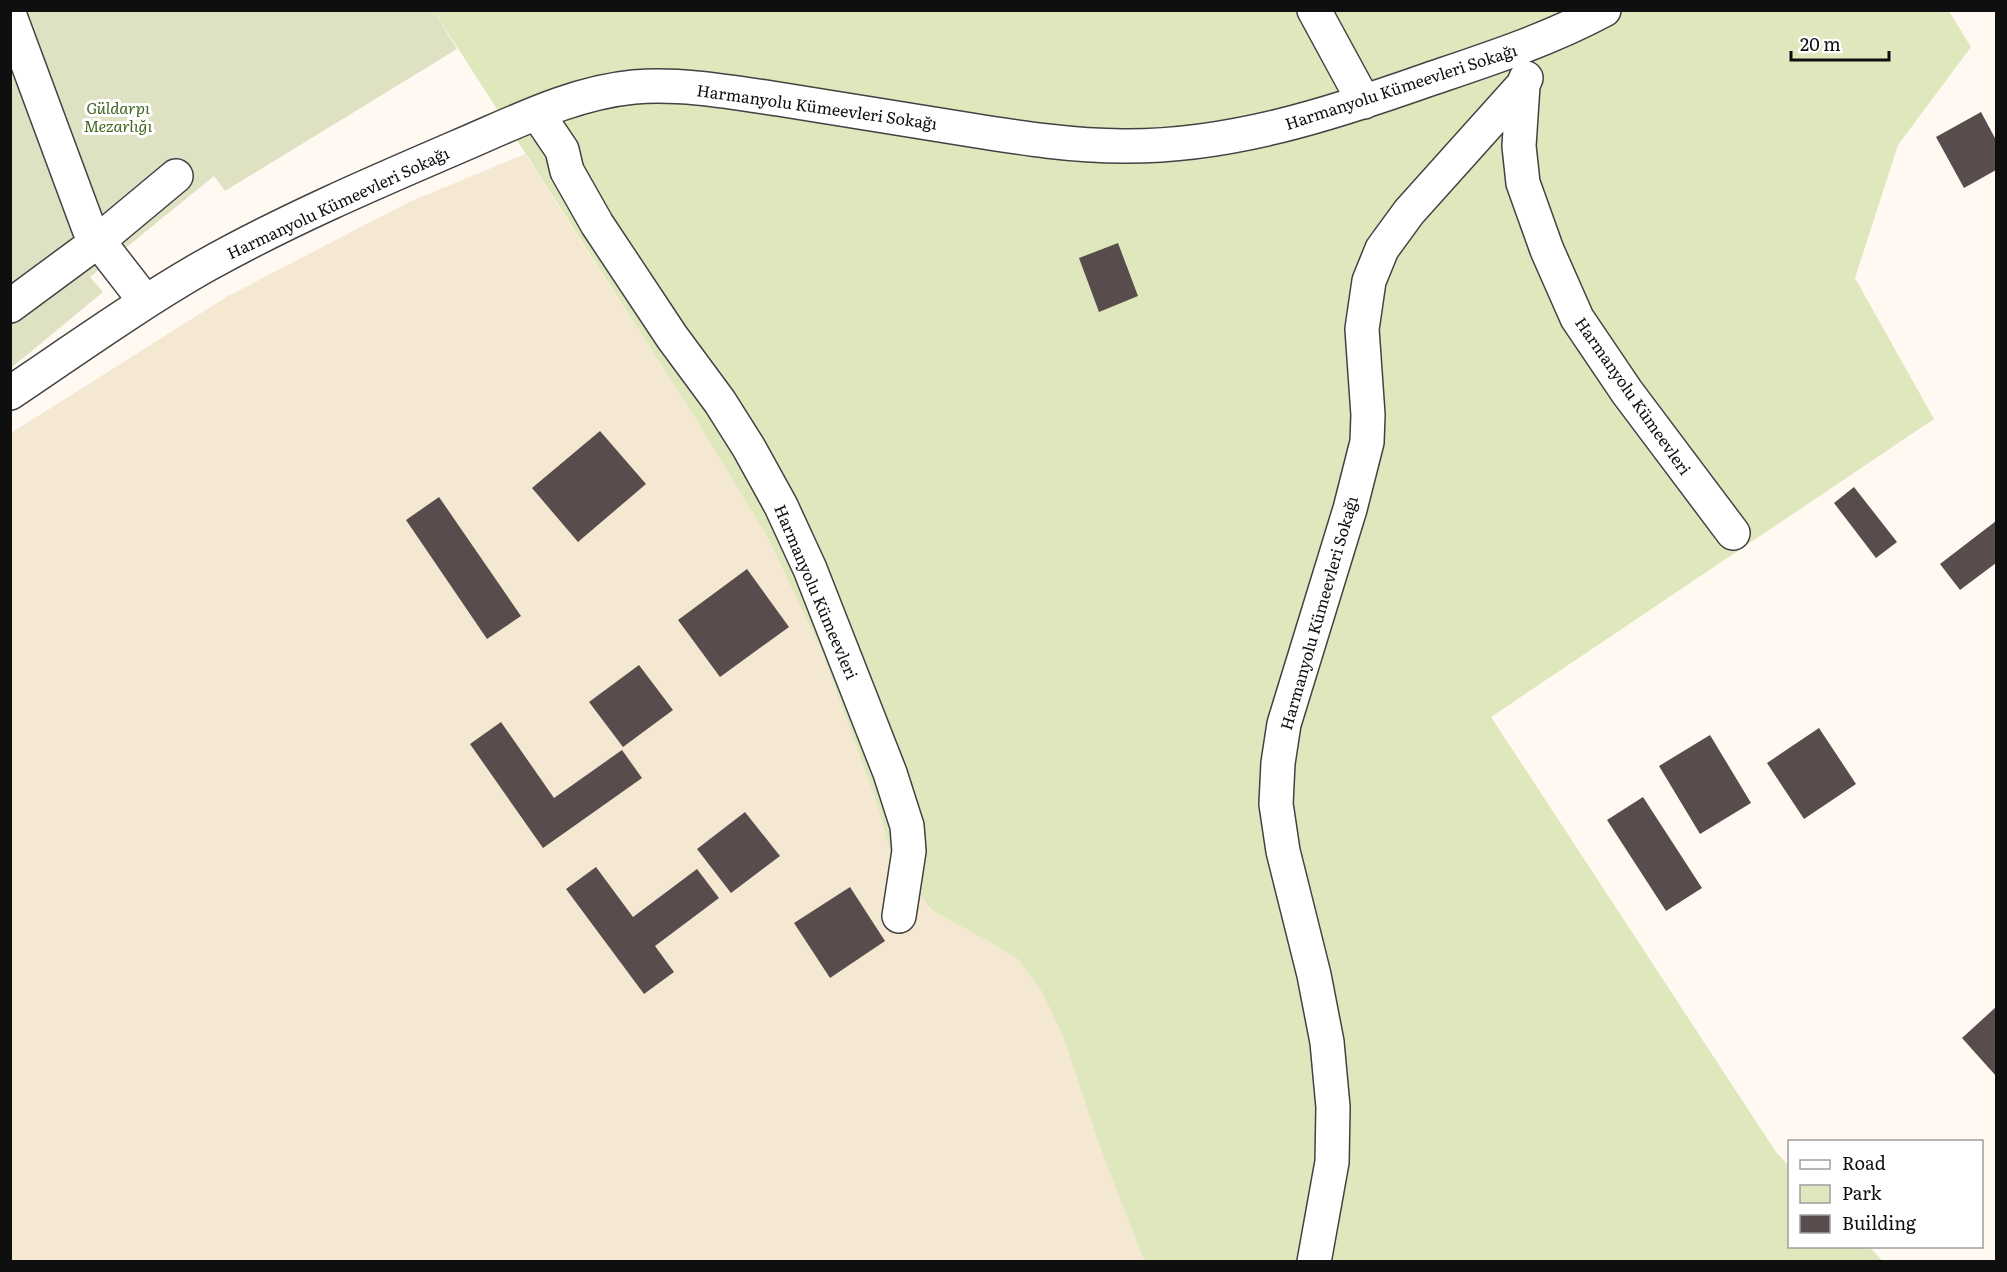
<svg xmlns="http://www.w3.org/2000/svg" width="2007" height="1272" font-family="Literata,serif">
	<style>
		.farmland { fill: #f4e8d2 }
		.green { fill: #dfe8bc }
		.cemetery { fill: #dfe1c3 }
		.building { fill: #584d4c }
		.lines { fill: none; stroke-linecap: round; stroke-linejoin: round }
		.minor-casing { stroke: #424242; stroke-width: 36 }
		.minor { stroke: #fff; stroke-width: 33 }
		.labels { text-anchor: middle; stroke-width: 6; stroke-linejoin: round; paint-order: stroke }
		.street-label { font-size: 16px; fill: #0f0f0f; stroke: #fff }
		.park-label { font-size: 16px; font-style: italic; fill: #426621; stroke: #fff }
	</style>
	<rect width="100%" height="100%" fill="#fff9f2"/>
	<path class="farmland" d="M525,154L692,413L767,536L822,652L876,801L891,855L983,938L1019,960L1042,992L1064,1039L1101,1150L1144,1261L11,1262V433L228,296L409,202Z"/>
	<path class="green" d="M434,11H1949L1971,47L1898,145L1855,278L1934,419L1491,717L1776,1152L1789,1166L1790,1246L1869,1247L1883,1261H1144L1101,1150L1064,1039L1042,992L1019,960L983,938L932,910L891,855L876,801L822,652L767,536L692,413Z"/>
	<path class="cemetery" d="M11,11H434L457,49L225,191L214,176L90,277L103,292L11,368Z"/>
	<path class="building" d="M1981,112L1996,140V170L1964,188L1936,137Z
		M1118,243L1138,296L1099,312L1079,258Z
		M600,431L646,484L578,542L532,488Z
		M1854,487L1897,542L1876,558L1834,503Z
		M439,497L521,616L487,639L406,520Z
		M1996,521V563L1960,590L1940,564Z
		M747,569L789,627L720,677L678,620Z
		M639,665L673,710L623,747L589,702Z
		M501,722L554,798L622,750L642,778L543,848L470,744Z
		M1819,728L1856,784L1804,819L1767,763Z
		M1710,735L1751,803L1700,834L1659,766Z
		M1643,797L1702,888L1666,911L1607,820Z
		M745,812L780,856L731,893L697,849Z
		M596,867L633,917L697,869L719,898L655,946L674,972L644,994L566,889Z
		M850,887L885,941L830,978L794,923Z
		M1996,1007V1076L1962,1038Z"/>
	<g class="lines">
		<defs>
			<path id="minor" d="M1314,10L1364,102
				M10,16L89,229L145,301
				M1526,78L1523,85L1519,146L1523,183L1547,250L1577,318L1627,392L1733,533
				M537,113L562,150L567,171L597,224L672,337L720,402L749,448L781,506L810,569L890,773L907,826L909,851L899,916
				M10,306L98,241L176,176
				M10,393C74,350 137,305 203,267C285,221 371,184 457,147C514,123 571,93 634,87C681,83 731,92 778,99C842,109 907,120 971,130C1021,138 1073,146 1123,146C1229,147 1331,114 1430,79C1489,59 1548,40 1604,10
				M1314,1262L1332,1162L1333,1107L1327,1042L1314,975L1283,851L1276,804L1278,763L1284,724L1350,509L1367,442L1368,415L1362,329L1369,281L1382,249L1409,212L1523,85"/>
		</defs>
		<use href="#minor" class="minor-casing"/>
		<use href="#minor" class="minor"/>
	</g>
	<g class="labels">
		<g class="street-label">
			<text transform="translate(1401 87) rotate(-18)" y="6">Harmanyolu Kümeevleri Sokağı</text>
			<text transform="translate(817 107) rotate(8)" y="6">Harmanyolu Kümeevleri Sokağı</text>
			<text transform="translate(338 203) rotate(-25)" y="6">Harmanyolu Kümeevleri Sokağı</text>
			<text transform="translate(1633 396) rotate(55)" y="6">Harmanyolu Kümeevleri</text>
			<text transform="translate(816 592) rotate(67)" y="6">Harmanyolu Kümeevleri</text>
			<text transform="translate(1319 613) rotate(-74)" y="6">Harmanyolu Kümeevleri Sokağı</text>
		</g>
		<g class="park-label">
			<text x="118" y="114">Güldarpı<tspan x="118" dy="18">Mezarlığı</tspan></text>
		</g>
	</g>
	<rect width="2007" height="1272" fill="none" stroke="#0f0f0f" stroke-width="24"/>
	<rect x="1788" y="1140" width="195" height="108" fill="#ffffff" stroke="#9f9f9f" stroke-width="1.5"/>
	<rect x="1800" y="1160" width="30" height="9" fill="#ffffff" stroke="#9f9f9f" stroke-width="1.5"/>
	<text x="1842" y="1170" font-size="18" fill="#0f0f0f">Road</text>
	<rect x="1800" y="1185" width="30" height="18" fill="#dfe8bc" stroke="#9f9f9f" stroke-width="1.5"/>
	<text x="1842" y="1200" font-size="18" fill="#0f0f0f">Park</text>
	<rect x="1800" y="1215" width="30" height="18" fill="#584d4c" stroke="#9f9f9f" stroke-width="1.5"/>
	<text x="1842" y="1230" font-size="18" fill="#0f0f0f">Building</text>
	<path d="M1791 51v9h98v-9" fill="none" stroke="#0f0f0f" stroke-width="3"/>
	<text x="1800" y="51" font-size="18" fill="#0f0f0f" stroke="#ffffff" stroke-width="4.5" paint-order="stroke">20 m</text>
</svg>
